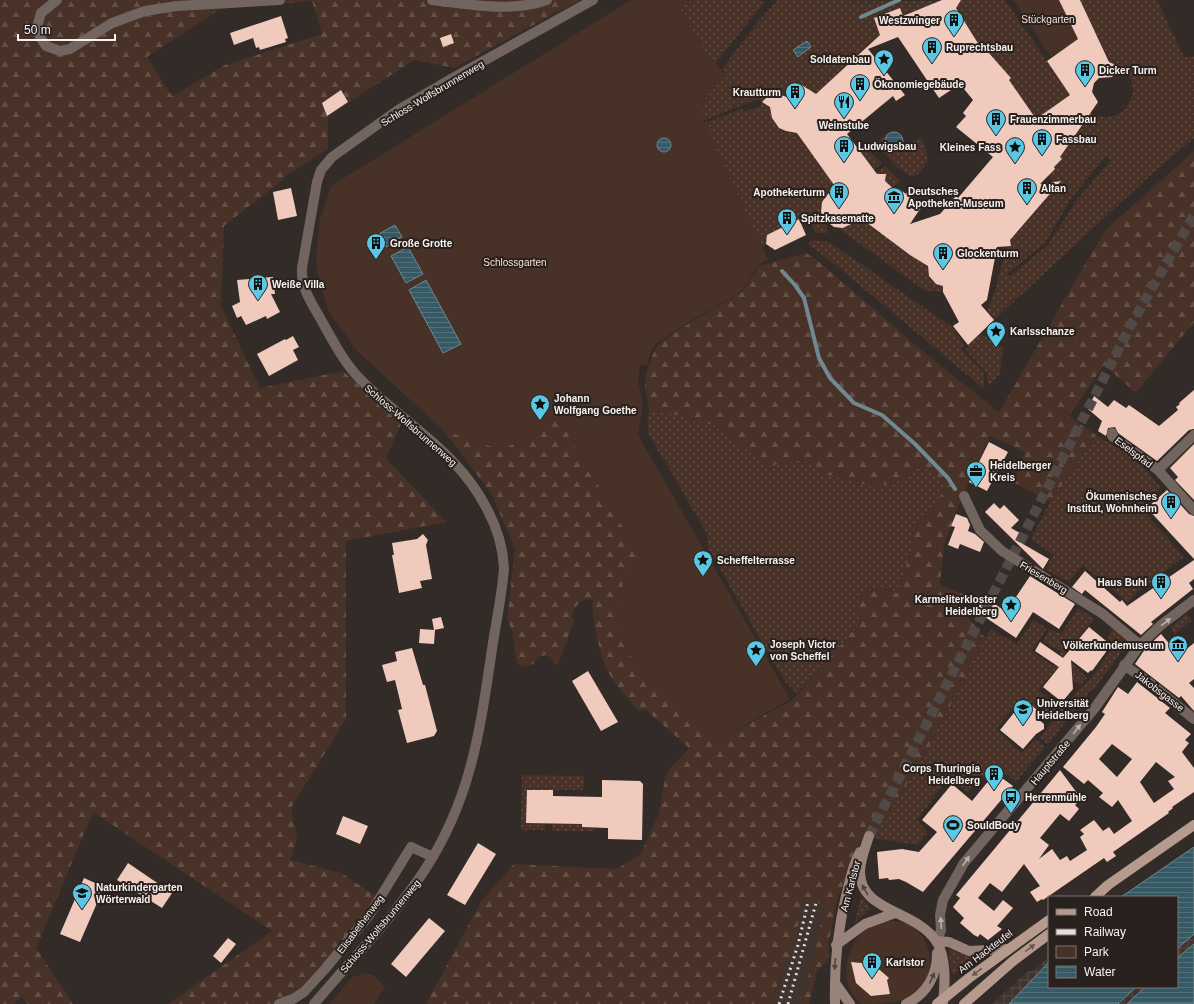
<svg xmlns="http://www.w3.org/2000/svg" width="1194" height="1004" font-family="Arial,sans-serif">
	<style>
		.built { fill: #41332d }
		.industrial { fill: url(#industrial-grid) }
		.grass { fill: url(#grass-dots); fill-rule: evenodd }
		.forest { fill: url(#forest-firs); fill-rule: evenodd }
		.park { fill: #483127 }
		.water { fill: url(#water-rules); stroke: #70888f }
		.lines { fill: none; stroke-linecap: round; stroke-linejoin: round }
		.stream { stroke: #70888f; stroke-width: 4 }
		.building { fill: #f0cbbd; fill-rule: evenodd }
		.secondary-tunnel { stroke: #504946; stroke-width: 10; stroke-dasharray: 10 5; stroke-linecap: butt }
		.pedestrian { stroke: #72645e; stroke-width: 10 }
		.minor { stroke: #72645e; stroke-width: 10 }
		.secondary { stroke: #998279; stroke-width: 10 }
		.primary { stroke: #b79a8e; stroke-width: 10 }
		.rail { stroke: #e3dddb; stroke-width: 3; stroke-dasharray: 2 4; stroke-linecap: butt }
		.oneway { fill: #bcb2ae }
		.oneway2 { fill: #50433e }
		.oneway3 { fill: #695750 }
		.labels { text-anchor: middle; stroke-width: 4; stroke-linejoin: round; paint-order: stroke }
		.park-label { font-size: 10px; fill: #f6ded4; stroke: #29211e }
		.poi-label { font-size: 10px; font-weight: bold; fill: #f8f2f0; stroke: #29211e; text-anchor: start }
		.street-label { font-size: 10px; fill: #f8f2f0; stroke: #29211e }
	</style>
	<defs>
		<pattern id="industrial-grid" width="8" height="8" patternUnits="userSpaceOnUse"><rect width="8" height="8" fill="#41332d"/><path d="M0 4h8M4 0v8" fill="none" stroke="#544742"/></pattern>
		<pattern id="grass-dots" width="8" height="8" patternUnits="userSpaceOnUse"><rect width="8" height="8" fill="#483127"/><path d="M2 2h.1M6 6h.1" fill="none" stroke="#634f47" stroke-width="1.8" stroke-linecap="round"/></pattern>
		<pattern id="forest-firs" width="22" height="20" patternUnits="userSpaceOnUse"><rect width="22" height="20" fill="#483127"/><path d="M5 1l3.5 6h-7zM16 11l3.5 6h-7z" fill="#634f47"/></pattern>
		<pattern id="water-rules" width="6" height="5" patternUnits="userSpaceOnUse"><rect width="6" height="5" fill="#355a65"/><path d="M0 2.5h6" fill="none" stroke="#53727b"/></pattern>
	</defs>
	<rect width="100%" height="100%" fill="#322b28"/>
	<path class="built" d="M802,902L825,904L802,1004H769L787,964Z"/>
	<path class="industrial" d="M1194,934V944L1177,958V949Z
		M1049,956V962L1009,1004H992L1027,972L1035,970Z
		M1136,987H1145L1127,1004H1118Z"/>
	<path class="grass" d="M694,0H761L764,3L713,66L680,8Z
		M778,0L940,1L903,16L900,8L874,17L880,35L815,95L807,88L799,85L792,91L791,96L786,97L774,93C768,113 771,133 797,133L838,190L828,194L821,207L828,233H816L806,213L798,217L799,219L768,235L766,244L762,249L704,123L742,109L744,112L762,105L763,103L757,99L703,121C696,102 715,88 727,76L722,69L760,19Z
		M960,0H1005L1070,95L1036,119L1009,80L1011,77L1007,73L1005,75L987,51L984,53L956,7Z
		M1083,0H1157L1184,57L1194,56V138L1152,174L994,320L987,311L995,291L1007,246H1011L1010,240L1055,187L1061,186L1060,181L1054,182L1048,175L1055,169L1054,167L1062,159L1060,157L1090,113C1130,133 1152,74 1110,62L1080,1ZM1106,156L1111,160L1075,202L1048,245L1010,276L1007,274L1045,243L1070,200Z
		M889,131L890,133L885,138L890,150H897L920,138L924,143L928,161C925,165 921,173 916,175C906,181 883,151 876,144Z
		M861,148L868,150L882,163L874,170L858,150Z
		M885,166L900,181L893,188L885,181L886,177L878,176L876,173Z
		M858,216L909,254L928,266C928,277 932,284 943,286V292L924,290L838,228L848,226Z
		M813,240L829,242L952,327L964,345L961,349L984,372V389L832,262L808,244Z
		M980,334C990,337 994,345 1003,347L1000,374L988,386L986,372L965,349Z
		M649,411L669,413L716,426L737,443L771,466L802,459L825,474L900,481L919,464L947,483L932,511L917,525L911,536L912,545L910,555L897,593L888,589L870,590L858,609L860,623L797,694L785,681L772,660L709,549L706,532L648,433L647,419Z
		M1096,435L1137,460L1161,488L1142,509L1184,557L1135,594L1128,603L1083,565L1069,582L1046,570L1053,555L1031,539L1050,502Z
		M1078,608L1095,619L1065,652L1072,658L1070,662L1087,678L1080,685L1056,669L1038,690L1062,708L1094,674L1115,645L1107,638L1114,628L1129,642L1093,690H1091L1048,744L1040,738L1052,721L1023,697L996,729L1022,753L1035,739L1045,747L1016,782L995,765L968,792L949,777L917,820L928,833L917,845L874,838L925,754L985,638L991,629L1017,644L1033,620L1047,628L1032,651L1053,666L1061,651L1043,642L1049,629L1061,634Z
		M1187,614L1192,620L1175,634L1170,627Z
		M522,775L584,776L583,790H527L526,823H545V830H521Z
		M552,824H582V827L595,828V831H552Z
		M861,897L871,908L855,923V921Z
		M953,948L959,953L972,956L973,959L955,974H952L951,971L949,951Z"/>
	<path class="forest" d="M0,0H580L454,68L414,60L328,116V149L284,177V179L224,226L221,306L260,388L343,371L401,424L386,458L446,522L346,541V719L291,808L297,837L291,860L341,873L376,896L296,1004H168L272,931L93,812L36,948L73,1004H28L21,997L14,1004H0ZM312,1L322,34L225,65L172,96L147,57L220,9Z
		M1194,151V322L1136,393L1104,365L1069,416L1096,435L1050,502L1013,482L1025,452L990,436L957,508L944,546L940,585L963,594L966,615L985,638L925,754L874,838L864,834L838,897L829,941L828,961L818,969L809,1004H802L825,904L804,902L787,964L769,1004H426L482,900L514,864L616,869L640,855L659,813L666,773L689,748L645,709L639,711C628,699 616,686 608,672C600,654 591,618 593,599C580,599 577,603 572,615L574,621L558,665L546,655L537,657L534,664L521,667L517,663L512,630L507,619L515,549L491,493L443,430L502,450L558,417L643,561L624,580L625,650L714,743L794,699L860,623C859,616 857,607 859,601C863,584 886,588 897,593L910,555L912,545L911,536L917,525L932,511L947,483L919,464L900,481L875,487L825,474L802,459L771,466L736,443L716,426L669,413L649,411L645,386L646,373L653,354L659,344L683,327L742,292L759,266L806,253L817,260L919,348L999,412L1105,230Z"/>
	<path class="park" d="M631,0H694L680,8L704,51L727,76C716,87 699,99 702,117L768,259C751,267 752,283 738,294L689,322L657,343L652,349L647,365H640L638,381L643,405L638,435L790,699L714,743L625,650L616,615L624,580L643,561L558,417L502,450L443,430L356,350L328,310L318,275L316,257L320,219L331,186Z
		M1013,0H1059L1078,39L1051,57Z
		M889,921C936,918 945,985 902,1001C890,1004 875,1004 862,1004C837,987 844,944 868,928C875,924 882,923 889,921Z
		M365,973L373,975L385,987L374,1004H329L354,975L357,976Z"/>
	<path class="water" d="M807,41L811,47L798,57L793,50Z
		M885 141a9 9 0 1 1 18 0a9 9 0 1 1-18 0Z
		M657 145a7 7 0 1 1 14 0a7 7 0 1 1-14 0Z
		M395,225L402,237L386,247L379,234Z
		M408,247L423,274L406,283L391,256Z
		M426,280L461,344L443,353L409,290Z
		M1194,847V934L1177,949V897H1121Z
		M1194,944V1004H1127L1145,987H1177V958Z
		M1049,962V987H1136L1118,1004H1009Z"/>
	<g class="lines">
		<path class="stream" d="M861,17L899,0
			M782,271L795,285L804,298L819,358L830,378L854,403L882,415L915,444L948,478L955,489"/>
	</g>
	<path class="building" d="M942,0H961L956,8L984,53L987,51L1011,78L1009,80L1036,119L1070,95L1047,61L1078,39L1059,0H1080L1109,62L1121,67L1112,77L1099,78L1094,83L1092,92L1098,102L1060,157L1062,159L1054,167L1055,169L1040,184L1061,181L1010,240L1011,246L997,247L987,300L981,305L994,320L968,345L953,326L959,322L943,292V286L936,284L929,276L928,266L910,255L858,216L853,223L843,228L834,227L826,221L821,212L822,202L828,194L837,189L797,133L786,131L779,128L772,118L770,107L762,102L769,95L774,93L790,98L792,91L798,89L800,84L816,94L880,35L874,18L900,8L903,16ZM898,37L939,98L960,84L973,100L963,113L966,116L956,127L993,157L958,198L956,196L940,214L910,224L922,206L907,192L906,194L899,189L897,192L885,181L886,174H877L847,134L893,96L896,101L905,95L868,49Z
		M281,16L288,38L285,39L286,42L260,50L259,47L256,48L253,38L234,45L230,33Z
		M451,34L454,43L443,47L440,38Z
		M341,90L348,102L327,116L322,103Z
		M291,188L297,216L278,220L273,192Z
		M799,219L806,235L775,250L766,244L767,235Z
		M273,277L275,294H271L280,312L267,319L266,316L246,325L241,316L237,318L232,306L240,302L237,280Z
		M293,336L299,347L293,350L298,360L269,376L257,354L285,339L286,340Z
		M1194,390V429L1189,430L1157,461L1118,433L1115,427L1108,428L1106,436L1098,431L1102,421L1088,409L1094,396L1108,407L1114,400L1126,408L1129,405L1159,426L1178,410L1176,407L1180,404L1179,403Z
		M989,442L1008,452L987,491L969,482Z
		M1194,444V500L1175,480L1178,477L1170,468Z
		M1167,490L1189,514L1194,516V559L1147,508Z
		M994,503L1000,509L1004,505L1019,520L1011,528L1027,537L1023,544L1049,559L1043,569L985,512Z
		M956,514L967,518L970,525L968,531L975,534L984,542L980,552L960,544L958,549L948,545L955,527L951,526Z
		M423,534L428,540L426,545L432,579L420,581L422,588L399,593L392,555H394L392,543L417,539Z
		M1194,560V579L1189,583L1193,589L1151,622L1153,624L1141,635L1085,590L1082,594L1072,587L1085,571L1120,602L1122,600L1127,606Z
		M1030,576L1075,604L1059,629L1033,612L1016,638L979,613L980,611L977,609L983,599L986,602L988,599L1006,612Z
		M441,617L444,628L434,630L432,619Z
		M1089,627L1111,645L1092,671L1091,670L1088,673L1071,660L1073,689L1062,702L1043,687L1059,667L1035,651L1040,642L1063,658Z
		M420,629L435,630L434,644L419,643Z
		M1161,634L1179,655L1194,643V679L1189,683L1194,688V711L1181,696L1179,698L1135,664L1145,649Z
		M412,648L423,685H425L437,731L434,736L407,743L398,710L402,709L395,680L387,682L382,665L397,661L395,652Z
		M588,671L618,722L601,731L572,681Z
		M1137,682L1170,708L1165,713L1191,734L1185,740L1189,743L1182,752L1194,768V792L1172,807L1173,808L1168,812L1169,813L1113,852L1116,856L1107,862L1104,858L1043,900L1042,899L1037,902L1030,892L1040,886L1024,864L1002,892L990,883L978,898L994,911L1003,900L1013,908L997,926L1002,929L988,940L980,934L978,937L974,935L960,923L964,918L953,907L960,898L956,895L1060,770L1077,793L1074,796L1079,801L1075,805L1079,809L1069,821L1060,814L1040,838L1049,845L1039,859L1052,849L1060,860L1067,856L1070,861L1087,850L1080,837L1084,834L1080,830L1094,820L1103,831L1109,827L1114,834L1132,821L1118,800L1112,807L1099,797L1103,793L1088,780L1084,784L1063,767L1096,727L1105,714L1102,712L1118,687L1128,694ZM1112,744L1132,759L1117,777L1099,759ZM1156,762L1175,777L1168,781L1174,789L1154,803L1140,782Z
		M1021,704L1027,710L1031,705L1042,714L1038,719L1044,724V729L1036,734L1023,749L1000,730Z
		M995,773L1013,786L923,892L906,882L899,879L889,880L888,878L879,879L877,852L902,849L919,852L937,832L922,820L952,784L972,801Z
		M602,780L640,781L643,784L642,840L608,839V828L582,827V824L526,823L527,790H553V796L602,797Z
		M343,816L368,826L360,844L336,834Z
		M478,843L496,854L465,905L447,895Z
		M128,863L172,893L162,908L117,880Z
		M84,878L104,887L80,942L60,934Z
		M429,918L445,931L406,977L391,964Z
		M228,938L236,944L221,963L213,956Z
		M851,962L872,964L874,965L889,978L887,980L890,994L871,996L856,983Z"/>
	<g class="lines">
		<path class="secondary-tunnel" d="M869,836L1132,323L1194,215"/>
		<path class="pedestrian" d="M1112,433V436L1158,470L1194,510
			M1158,470L1194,435
			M1124,665L1147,681L1194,719"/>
		<path class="minor" d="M57,0L41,13L37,27L40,37L46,46L60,51L70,49L112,23L145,11L177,6L280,0
			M432,0C470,4 510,13 547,0
			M964,496L980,530L1002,551L1103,614L1140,645
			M937,941L941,930L940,915L943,900L964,863L1094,709L1140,645L1161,625L1194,600
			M279,1004L293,999L304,992L325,969L370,914L411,847L433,857
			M314,1004C350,961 394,917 424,871C471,800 480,731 492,649C496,622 502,595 504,568C503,547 498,530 488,511C459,452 406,425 362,381C345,365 332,339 320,318C311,302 301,288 302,268L317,182L321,170L332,157L398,110L451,79L593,0"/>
		<path class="secondary" d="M869,836C865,848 860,860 860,872C860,912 916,910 936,941C947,957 945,985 943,1004
			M937,941L949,942L969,951L1008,949
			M836,945L865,924L895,913
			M835,983L850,1004
			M835,1004C834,967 837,933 846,896C850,881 852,866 860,852
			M906,1004C927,994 937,975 937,953"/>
		<path class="primary" d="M1095,897L1108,885L1194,825
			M937,1004L969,978L1049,920
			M964,1004L1013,961L1049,934"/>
		<path class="rail" d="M779,1004L798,945L808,902
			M788,1004L816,903"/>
	</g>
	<defs><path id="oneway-solid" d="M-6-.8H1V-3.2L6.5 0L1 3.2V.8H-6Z"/></defs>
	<g class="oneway">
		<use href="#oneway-solid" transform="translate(1166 622) rotate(-37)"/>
		<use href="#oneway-solid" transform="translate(1077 729) rotate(-52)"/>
		<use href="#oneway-solid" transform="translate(966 861) rotate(-54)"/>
		<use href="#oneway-solid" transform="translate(941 923) rotate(-94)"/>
	</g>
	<g class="oneway2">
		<use href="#oneway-solid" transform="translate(865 890) rotate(-120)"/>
		<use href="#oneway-solid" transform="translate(835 964) rotate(94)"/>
		<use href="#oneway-solid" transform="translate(932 978) rotate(-66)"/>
	</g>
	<g class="oneway3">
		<use href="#oneway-solid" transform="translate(1030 948) rotate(-37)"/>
		<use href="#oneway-solid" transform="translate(977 972) rotate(143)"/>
	</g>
	<defs>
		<symbol id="building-pin" viewBox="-11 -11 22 30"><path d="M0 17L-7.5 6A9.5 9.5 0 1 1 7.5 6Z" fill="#59c8e5" stroke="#29211e"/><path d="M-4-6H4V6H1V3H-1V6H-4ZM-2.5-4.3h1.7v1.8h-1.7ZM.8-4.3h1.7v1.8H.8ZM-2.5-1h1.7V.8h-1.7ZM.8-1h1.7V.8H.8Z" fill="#111"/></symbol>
		<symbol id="sight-pin" viewBox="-11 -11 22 30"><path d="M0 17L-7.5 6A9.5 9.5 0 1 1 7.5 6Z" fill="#59c8e5" stroke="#29211e"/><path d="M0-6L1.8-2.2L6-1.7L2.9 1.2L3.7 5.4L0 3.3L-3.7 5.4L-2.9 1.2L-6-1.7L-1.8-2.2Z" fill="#111"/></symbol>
		<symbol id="restaurant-pin" viewBox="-11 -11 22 30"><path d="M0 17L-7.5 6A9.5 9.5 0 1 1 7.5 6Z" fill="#59c8e5" stroke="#29211e"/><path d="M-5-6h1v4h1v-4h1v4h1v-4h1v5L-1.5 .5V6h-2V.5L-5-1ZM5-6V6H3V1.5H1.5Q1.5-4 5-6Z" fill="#111"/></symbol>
		<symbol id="museum-pin" viewBox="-11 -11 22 30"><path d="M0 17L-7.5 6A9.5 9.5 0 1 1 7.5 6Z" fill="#59c8e5" stroke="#29211e"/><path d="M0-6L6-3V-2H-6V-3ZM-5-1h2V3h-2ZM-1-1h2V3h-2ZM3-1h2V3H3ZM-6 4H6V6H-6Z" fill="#111"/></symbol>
		<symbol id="office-pin" viewBox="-11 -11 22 30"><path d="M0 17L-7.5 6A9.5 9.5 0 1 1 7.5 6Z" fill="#59c8e5" stroke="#29211e"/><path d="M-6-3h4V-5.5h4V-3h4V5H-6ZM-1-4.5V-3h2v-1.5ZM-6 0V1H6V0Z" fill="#111"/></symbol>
		<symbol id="university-pin" viewBox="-11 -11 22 30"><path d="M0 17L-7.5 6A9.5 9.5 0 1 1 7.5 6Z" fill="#59c8e5" stroke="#29211e"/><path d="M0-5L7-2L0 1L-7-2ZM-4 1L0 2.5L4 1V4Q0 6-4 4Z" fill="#111"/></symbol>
		<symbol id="bus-pin" viewBox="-11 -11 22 30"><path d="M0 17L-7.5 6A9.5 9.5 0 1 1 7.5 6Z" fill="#59c8e5" stroke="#29211e"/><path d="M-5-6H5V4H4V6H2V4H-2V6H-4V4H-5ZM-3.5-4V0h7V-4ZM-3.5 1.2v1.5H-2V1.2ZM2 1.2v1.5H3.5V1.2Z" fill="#111"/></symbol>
		<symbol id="stadium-pin" viewBox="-11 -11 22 30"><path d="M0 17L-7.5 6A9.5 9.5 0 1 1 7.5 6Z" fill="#59c8e5" stroke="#29211e"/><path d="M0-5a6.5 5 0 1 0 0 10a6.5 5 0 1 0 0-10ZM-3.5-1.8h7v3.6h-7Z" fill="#111"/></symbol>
		<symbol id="school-pin" viewBox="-11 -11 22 30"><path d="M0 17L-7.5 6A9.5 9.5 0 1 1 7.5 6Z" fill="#59c8e5" stroke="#29211e"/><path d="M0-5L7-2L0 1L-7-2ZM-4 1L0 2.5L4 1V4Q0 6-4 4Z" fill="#111"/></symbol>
	</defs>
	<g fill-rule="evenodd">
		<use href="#building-pin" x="943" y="9" width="22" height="30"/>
		<use href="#building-pin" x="921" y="36" width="22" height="30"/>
		<use href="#sight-pin" x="873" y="48" width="22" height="30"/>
		<use href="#building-pin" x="1074" y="59" width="22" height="30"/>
		<use href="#building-pin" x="849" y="73" width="22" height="30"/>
		<use href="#building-pin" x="784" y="81" width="22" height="30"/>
		<use href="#restaurant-pin" x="833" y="91" width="22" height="30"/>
		<use href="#building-pin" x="985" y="108" width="22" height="30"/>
		<use href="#building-pin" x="1031" y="128" width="22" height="30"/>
		<use href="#building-pin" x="833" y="135" width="22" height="30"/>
		<use href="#sight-pin" x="1004" y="136" width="22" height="30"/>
		<use href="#building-pin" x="1016" y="177" width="22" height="30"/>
		<use href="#building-pin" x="828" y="181" width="22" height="30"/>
		<use href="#museum-pin" x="883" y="186" width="22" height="30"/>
		<use href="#building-pin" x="776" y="207" width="22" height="30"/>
		<use href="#building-pin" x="365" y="232" width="22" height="30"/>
		<use href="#building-pin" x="932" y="242" width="22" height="30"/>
		<use href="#building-pin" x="247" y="273" width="22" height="30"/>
		<use href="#sight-pin" x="985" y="320" width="22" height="30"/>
		<use href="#sight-pin" x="529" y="393" width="22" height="30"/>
		<use href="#office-pin" x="965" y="460" width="22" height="30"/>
		<use href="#building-pin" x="1160" y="491" width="22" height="30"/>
		<use href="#sight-pin" x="692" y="549" width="22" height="30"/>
		<use href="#building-pin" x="1150" y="571" width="22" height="30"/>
		<use href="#sight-pin" x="1000" y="594" width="22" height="30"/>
		<use href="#museum-pin" x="1167" y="634" width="22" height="30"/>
		<use href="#sight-pin" x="745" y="639" width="22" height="30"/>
		<use href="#university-pin" x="1012" y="698" width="22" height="30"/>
		<use href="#building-pin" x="983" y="763" width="22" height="30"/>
		<use href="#bus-pin" x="1000" y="786" width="22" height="30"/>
		<use href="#stadium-pin" x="942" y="814" width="22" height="30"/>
		<use href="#school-pin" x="71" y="882" width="22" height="30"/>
		<use href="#building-pin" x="861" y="951" width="22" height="30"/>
	</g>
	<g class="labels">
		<g class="park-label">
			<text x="1048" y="23">Stückgarten</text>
			<text x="515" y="266">Schlossgarten</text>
		</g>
		<g class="poi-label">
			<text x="940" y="24" text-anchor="end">Westzwinger</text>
			<text x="946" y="51">Ruprechtsbau</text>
			<text x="870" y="63" text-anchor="end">Soldatenbau</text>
			<text x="1099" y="74">Dicker Turm</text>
			<text x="874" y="88">Ökonomiegebäude</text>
			<text x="781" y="96" text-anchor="end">Krautturm</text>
			<text x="1010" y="123">Frauenzimmerbau</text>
			<text x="844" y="129" text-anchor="middle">Weinstube</text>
			<text x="1056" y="143">Fassbau</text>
			<text x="858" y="150">Ludwigsbau</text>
			<text x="1001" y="151" text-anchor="end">Kleines Fass</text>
			<text x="1041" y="192">Altan</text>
			<text x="908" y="195">Deutsches<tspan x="908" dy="12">Apotheken-Museum</tspan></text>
			<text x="825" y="196" text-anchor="end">Apothekerturm</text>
			<text x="801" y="222">Spitzkasematte</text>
			<text x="390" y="247">Große Grotte</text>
			<text x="957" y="257">Glockenturm</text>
			<text x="272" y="288">Weiße Villa</text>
			<text x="1010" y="335">Karlsschanze</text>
			<text x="554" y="402">Johann<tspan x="554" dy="12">Wolfgang Goethe</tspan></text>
			<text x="990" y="469">Heidelberger<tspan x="990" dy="12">Kreis</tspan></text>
			<text x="1157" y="500" text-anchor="end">Ökumenisches<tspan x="1157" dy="12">Institut, Wohnheim</tspan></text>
			<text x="717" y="564">Scheffelterrasse</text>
			<text x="1147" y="586" text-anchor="end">Haus Buhl</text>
			<text x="997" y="603" text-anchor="end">Karmeliterkloster<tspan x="997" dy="12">Heidelberg</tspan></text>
			<text x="770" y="648">Joseph Victor<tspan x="770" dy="12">von Scheffel</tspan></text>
			<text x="1164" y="649" text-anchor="end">Völkerkundemuseum</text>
			<text x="1037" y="707">Universität<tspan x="1037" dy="12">Heidelberg</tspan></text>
			<text x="980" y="772" text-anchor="end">Corps Thuringia<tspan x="980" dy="12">Heidelberg</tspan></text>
			<text x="1025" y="801">Herrenmühle</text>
			<text x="967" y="829">SouldBody</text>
			<text x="96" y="891">Naturkindergarten<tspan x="96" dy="12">Wörterwald</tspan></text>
			<text x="886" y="966">Karlstor</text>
		</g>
		<g class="street-label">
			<text transform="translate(432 93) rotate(-31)" y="4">Schloss-Wolfsbrunnenweg</text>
			<text transform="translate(411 425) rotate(41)" y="4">Schloss-Wolfsbrunnenweg</text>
			<text transform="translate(1134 452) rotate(37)" y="4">Eselspfad</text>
			<text transform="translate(1044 577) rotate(31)" y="4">Friesenberg</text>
			<text transform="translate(1160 691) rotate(38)" y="4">Jakobsgasse</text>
			<text transform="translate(1050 762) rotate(-50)" y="4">Hauptstraße</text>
			<text transform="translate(850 886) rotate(-75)" y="4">Am Karlstor</text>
			<text transform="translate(360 924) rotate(-53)" y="4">Elisabethenweg</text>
			<text transform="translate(380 926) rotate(-50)" y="4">Schloss-Wolfsbrunnenweg</text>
			<text transform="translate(985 951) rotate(-37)" y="4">Am Hackteufel</text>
		</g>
	</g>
	<rect x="1048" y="896" width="130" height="92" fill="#29211e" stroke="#7c7572"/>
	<rect x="1056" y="909" width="20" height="6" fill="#b79a8e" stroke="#7c7572"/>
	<text x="1084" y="916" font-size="12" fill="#f8f2f0">Road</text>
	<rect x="1056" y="929" width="20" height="6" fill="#e3dddb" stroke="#7c7572"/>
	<text x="1084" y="936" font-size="12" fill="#f8f2f0">Railway</text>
	<rect x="1056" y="946" width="20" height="12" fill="#483127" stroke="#7c7572"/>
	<text x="1084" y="956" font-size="12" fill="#f8f2f0">Park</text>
	<rect x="1056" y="966" width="20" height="12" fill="url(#water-rules)" stroke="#7c7572"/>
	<text x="1084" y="976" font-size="12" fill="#f8f2f0">Water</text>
	<path d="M18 34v6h97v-6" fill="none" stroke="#f8f2f0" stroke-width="2"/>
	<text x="24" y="34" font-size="12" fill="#f8f2f0" stroke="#29211e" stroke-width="3" paint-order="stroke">50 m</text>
</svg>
